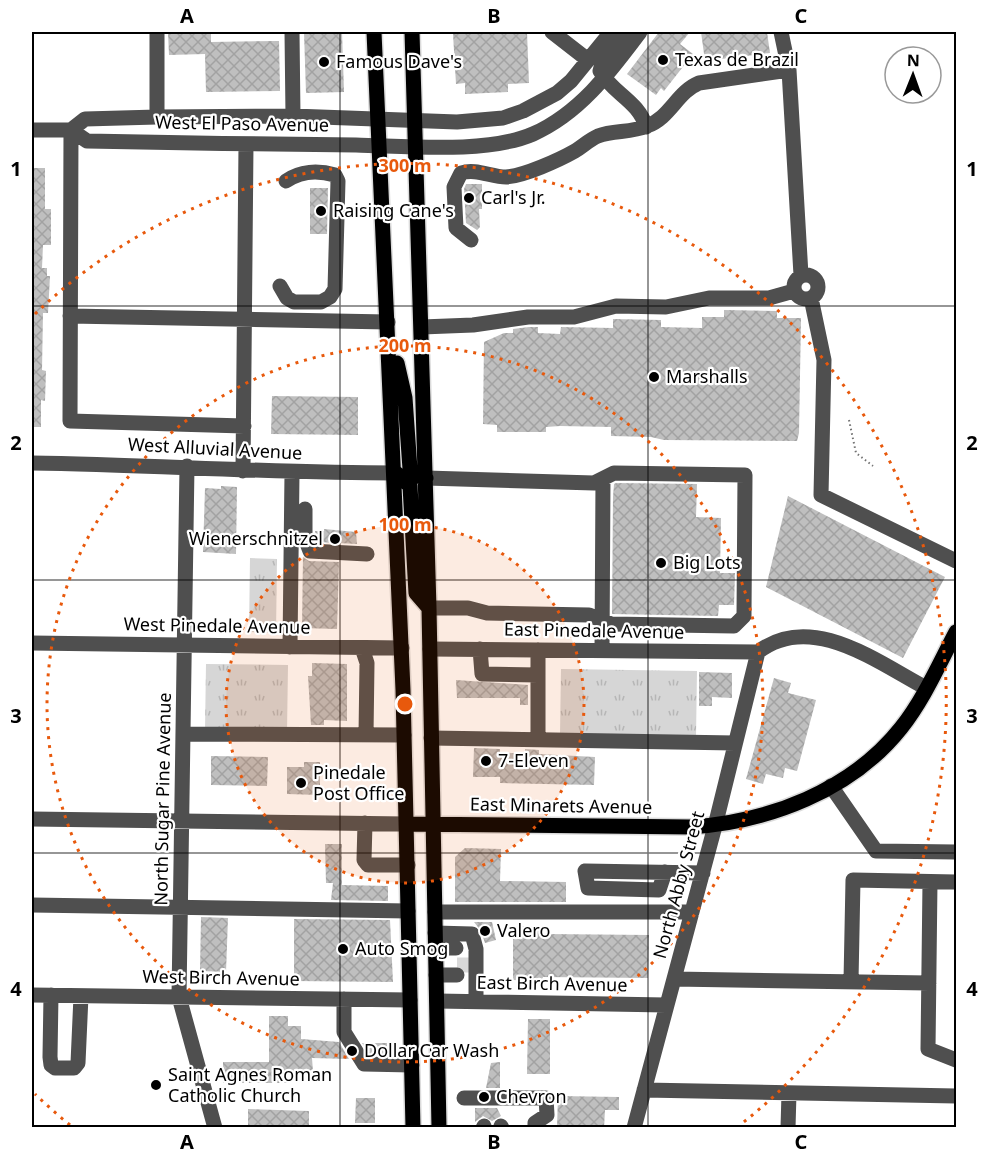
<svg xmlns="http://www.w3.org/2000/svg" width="988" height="1159" font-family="'Noto Sans',sans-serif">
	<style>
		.grass { fill: url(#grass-tufts) }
		.building { fill: url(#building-cross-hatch) }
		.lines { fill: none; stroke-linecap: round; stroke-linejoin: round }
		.minor-tunnel { stroke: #d9d9d9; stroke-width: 15; stroke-dasharray: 15 8; stroke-linecap: butt }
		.major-casing { stroke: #dbdbdb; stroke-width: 18 }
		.path { stroke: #717171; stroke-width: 2; stroke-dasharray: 1.5 3; stroke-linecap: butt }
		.minor { stroke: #4f4f4f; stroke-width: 15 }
		.major { stroke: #000; stroke-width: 15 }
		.grid { fill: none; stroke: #000; stroke-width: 1.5; stroke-opacity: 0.55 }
		.ring { fill: none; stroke: #e8590c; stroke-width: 3; stroke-dasharray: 3 6 }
		.poi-dot { fill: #000; stroke: #fff; stroke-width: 2 }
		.labels { text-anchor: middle; stroke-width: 4.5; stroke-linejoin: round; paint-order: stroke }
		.poi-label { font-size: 18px; fill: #000; stroke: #fff; text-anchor: start }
		.street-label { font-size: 18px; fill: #000; stroke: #fff }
		.centre { fill: #e8590c; stroke: #fff; stroke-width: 3 }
		.ring-label { font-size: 18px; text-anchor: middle; font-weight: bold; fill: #e8590c; stroke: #fff; stroke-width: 4.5; stroke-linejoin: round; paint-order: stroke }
		.neatline { fill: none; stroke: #000; stroke-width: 2 }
		.grid-label { font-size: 20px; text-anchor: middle; font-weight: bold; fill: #000 }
	</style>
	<defs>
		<pattern id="grass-tufts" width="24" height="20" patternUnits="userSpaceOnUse" patternTransform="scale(1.5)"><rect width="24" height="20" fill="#d6d6d6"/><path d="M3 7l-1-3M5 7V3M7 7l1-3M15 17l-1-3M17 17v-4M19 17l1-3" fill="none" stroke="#b6b6b6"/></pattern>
		<pattern id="building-cross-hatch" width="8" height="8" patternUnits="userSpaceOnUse" patternTransform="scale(1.5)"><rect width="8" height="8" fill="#bfbfbf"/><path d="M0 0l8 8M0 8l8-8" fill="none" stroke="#a2a2a2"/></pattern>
	</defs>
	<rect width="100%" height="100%" fill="#fff"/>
	<path class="grass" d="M250,558L277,559L276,633L249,632Z
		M206,664L288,665L287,731L205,730Z
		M561,669L697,671L696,737L560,735Z"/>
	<path class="building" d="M168,32H211V42L279,41L280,91L206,92L205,54L169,55Z
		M304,32H342L344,92L306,93Z
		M527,32L529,83L508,84V92L465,94V83L456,84L453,34Z
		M659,32H690L680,44L693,54L664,91L661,88L656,95L627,74Z
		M701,32H767L770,53L705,61Z
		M32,168H45V209H51V245H43L42,268H47V276H50L48,313H43L42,370L46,371L45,401L41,400V427H32Z
		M466,184H482V209H479L480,227L477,230L466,223L464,189Z
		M310,188H328L327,234H310Z
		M724,310L777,311V318H801L799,433L797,441L664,440L651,437L611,436V427L560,426L546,427V432H497V425L483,424L484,342L504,333H513V329L529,327H538V333L560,334L561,327L613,328V319L661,320V327L702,328V317H724Z
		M272,396L358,397V435L271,434Z
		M616,483L697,484L696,517L721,518L720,573H735L734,605H719L718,616L612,614L613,497L614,484Z
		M221,486L237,487L236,554L203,552L205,488L221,489Z
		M788,496L945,577L903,658L766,587Z
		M324,529L356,532L357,544L317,542L315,531H324Z
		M303,557L309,561L339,562L337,629L302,628Z
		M312,663L347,664V721L324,720V725H311L308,676H312Z
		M699,672L732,673V698L712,697V706H699Z
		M774,678L791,683L788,693L816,700L797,771L785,768L783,778L766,774L763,784L746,779Z
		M456,680L528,685V705H520V698H457Z
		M474,748L500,749V752L525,754V749L539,750V754L595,757L594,785L500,783V777H473Z
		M211,756L268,757L267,786L211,785Z
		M304,762H320V795L287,794V767H304Z
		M325,844H342V885L388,886V901L331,900L333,883H326Z
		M465,848L501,849L500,881L566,882V902H455V857Z
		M201,917L228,918L226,972L200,971Z
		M294,919L390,920L393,982L294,981Z
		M474,922H492L496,940L485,943L481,931Z
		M513,926H544V934L649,935L648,978L543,977L542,981L513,980Z
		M269,1016H288V1026H301V1039L339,1042L349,1059L312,1058L313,1072H288V1083H223V1062H269Z
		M528,1019H550V1074H527Z
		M362,1043H387V1055L369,1054Z
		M500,1062V1088H486L491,1063Z
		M558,1096L619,1097V1110H605L604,1128H557Z
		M356,1098H375V1123H355Z
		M475,1108H497L501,1116L492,1121L483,1116L475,1122Z
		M248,1109L309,1111V1128H248Z"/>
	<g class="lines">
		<path class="minor-tunnel" d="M457,965H472"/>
		<defs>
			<path id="major" d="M374,32L403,690L413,1128
				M412,32L429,608L439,1128
				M397,363L405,398L410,469L413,475L426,478
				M396,473L410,486L416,593L429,608
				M406,824L691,827C768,822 851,791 901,728C924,699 939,664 956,632"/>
		</defs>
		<use href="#major" class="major-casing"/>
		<path class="path" d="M849,420L856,453L873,466"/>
		<path class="minor" d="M292,32L293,116
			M552,32L588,60
			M625,32L603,60L600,71C612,93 639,101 646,127
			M781,32L789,70L801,275
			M157,117V32
			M32,130H71L87,141C177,143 266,144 356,145C406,146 487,154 533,134C580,113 610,72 640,32
			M71,130L85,119L157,117L293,116L457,122L503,118L523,111L557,93L571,81L611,32
			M71,130L70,421L244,426
			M471,240L456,228L454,187L461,173C476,168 491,177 506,177C524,176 559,160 575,151C583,146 589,140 598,136C614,130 631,133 647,126C670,118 677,92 699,83L789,70
			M794 287a12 12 0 1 1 24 0a12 12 0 1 1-24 0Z
			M280,286L287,298L294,302H321L330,297L335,289L338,181L335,175C318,170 300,171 286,181
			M811,298L824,360L821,495L956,561
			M70,316L388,322
			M422,327L473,325L528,317H574L616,306L666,307L709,298H769L794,291
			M32,463C153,465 274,473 396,473
			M187,466L179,997L215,1128
			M243,471L246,144
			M426,478L594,483L614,473L745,475L744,616L734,626L611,624L589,615L487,613L468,608H429
			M305,509V538L310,551L367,554
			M32,643L402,648
			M290,647L292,473
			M362,648L367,663L366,735
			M430,649L758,652
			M480,649L482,674L538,675
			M538,650V740
			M602,651L603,479
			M758,652C811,611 877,662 926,688
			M183,734L404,735
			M431,738L735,743
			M831,786L876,851L956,852
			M32,819L406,824
			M365,823L364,860L368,865H408
			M665,872L659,890L588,888L585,871L703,873
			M930,882L928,1049L956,1060
			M32,905L408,911
			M435,912H692
			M435,933L472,934L476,949V1002
			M436,948H456
			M436,975H457
			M674,979L929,983
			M851,981L853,880L956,882
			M32,995L410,1000
			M51,995L50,1057L51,1065L55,1068H74L78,1063L81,996
			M344,999V1032L364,1064L412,1065
			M437,1001L666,1005
			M644,1090L956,1096
			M464,1098H546L547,1115L535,1123V1128
			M501,1126L502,1128
			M483,1128L484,1126
			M634,1128L715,826L758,652
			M788,1128L789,1093"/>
		<use href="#major" class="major"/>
	</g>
	<path class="grid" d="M340,32V1128M648,32V1128M32,306H956M32,580H956M32,853H956"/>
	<circle cx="405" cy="704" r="179" fill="#e8590c" fill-opacity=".12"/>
	<g class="ring">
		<circle cx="405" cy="704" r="179"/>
		<circle cx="405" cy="704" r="358"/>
		<path d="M70 1125A538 538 0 0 1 35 1094M35 314A538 538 0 1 1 740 1125"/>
	</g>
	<g class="poi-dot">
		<circle cx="663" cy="60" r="6"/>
		<circle cx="324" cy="62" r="6"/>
		<circle cx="469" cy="198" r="6"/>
		<circle cx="321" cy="211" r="6"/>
		<circle cx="654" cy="377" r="6"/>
		<circle cx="335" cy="539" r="6"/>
		<circle cx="661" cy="563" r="6"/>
		<circle cx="486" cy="761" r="6"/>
		<circle cx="301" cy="783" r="6"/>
		<circle cx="485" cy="931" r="6"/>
		<circle cx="343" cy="949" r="6"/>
		<circle cx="352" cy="1051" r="6"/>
		<circle cx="156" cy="1085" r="6"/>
		<circle cx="484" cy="1097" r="6"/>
	</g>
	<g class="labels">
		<g class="poi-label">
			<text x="675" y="66">Texas de Brazil</text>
			<text x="336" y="68">Famous Dave's</text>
			<text x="481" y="204">Carl's Jr.</text>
			<text x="333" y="217">Raising Cane's</text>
			<text x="666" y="383">Marshalls</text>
			<text x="323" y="545" text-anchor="end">Wienerschnitzel</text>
			<text x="673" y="569">Big Lots</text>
			<text x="498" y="767">7-Eleven</text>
			<text x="313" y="779">Pinedale<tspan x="313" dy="21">Post Office</tspan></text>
			<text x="497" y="937">Valero</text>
			<text x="355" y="955">Auto Smog</text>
			<text x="364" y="1057">Dollar Car Wash</text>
			<text x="168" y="1081">Saint Agnes Roman<tspan x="168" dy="21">Catholic Church</tspan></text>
			<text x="496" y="1103">Chevron</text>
		</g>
		<g class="street-label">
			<text transform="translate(242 124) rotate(1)" y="6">West El Paso Avenue</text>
			<text transform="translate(215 449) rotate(3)" y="6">West Alluvial Avenue</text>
			<text transform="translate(217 626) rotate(1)" y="6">West Pinedale Avenue</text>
			<text transform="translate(594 631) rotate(1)" y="6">East Pinedale Avenue</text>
			<text transform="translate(163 799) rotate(-89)" y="6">North Sugar Pine Avenue</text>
			<text transform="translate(561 806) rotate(1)" y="6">East Minarets Avenue</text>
			<text transform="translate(679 885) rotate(-75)" y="6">North Abby Street</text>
			<text transform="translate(221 978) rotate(1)" y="6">West Birch Avenue</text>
			<text transform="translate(552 984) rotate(1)" y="6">East Birch Avenue</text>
		</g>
	</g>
	<circle cx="405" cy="704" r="9" class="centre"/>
	<g class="ring-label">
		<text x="405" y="172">300 m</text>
		<text x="405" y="352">200 m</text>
		<text x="405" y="531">100 m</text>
	</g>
	<rect width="988" height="1159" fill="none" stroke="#ffffff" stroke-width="66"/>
	<g transform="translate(913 75) rotate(1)"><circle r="28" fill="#ffffff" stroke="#999999" stroke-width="1.5"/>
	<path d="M0-4.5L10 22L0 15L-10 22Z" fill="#000000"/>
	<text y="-9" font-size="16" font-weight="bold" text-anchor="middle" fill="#000000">N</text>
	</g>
	<rect x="33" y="33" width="922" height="1093" class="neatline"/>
	<g class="grid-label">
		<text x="187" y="23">A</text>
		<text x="494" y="23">B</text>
		<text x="801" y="23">C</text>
		<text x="16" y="176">1</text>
		<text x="972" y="176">1</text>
		<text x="16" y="450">2</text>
		<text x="972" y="450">2</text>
		<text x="16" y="723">3</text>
		<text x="972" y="723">3</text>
		<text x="16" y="996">4</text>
		<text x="972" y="996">4</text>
		<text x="187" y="1149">A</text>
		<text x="494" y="1149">B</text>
		<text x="801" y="1149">C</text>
	</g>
</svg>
